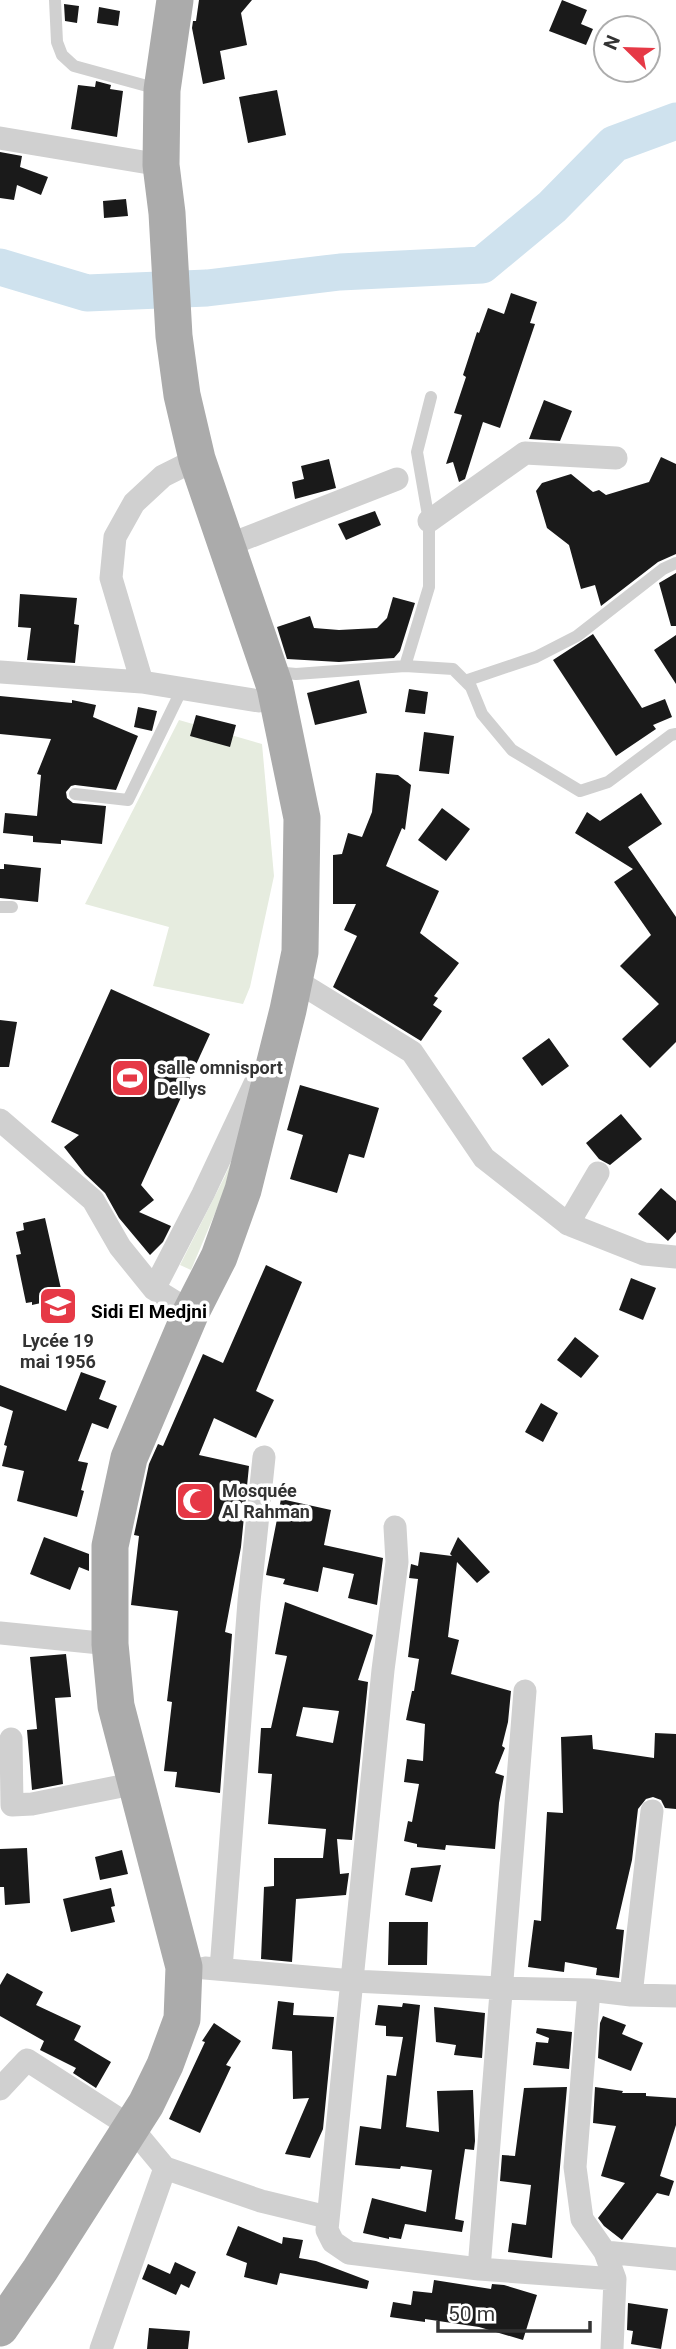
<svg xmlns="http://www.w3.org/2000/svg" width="676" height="2349" font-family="Roboto,sans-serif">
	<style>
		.green { fill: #e6ecdf }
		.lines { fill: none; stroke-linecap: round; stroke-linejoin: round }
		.river { stroke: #cfe2ee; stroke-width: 37 }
		.building { fill: #1a1a1a; fill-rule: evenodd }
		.service { stroke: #d0d0d0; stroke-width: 12 }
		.minor { stroke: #d0d0d0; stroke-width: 23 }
		.primary { stroke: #ababab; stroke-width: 37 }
		.labels { text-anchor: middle; stroke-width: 7; stroke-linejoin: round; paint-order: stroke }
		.poi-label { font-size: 18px; font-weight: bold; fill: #333; stroke: #fff; text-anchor: start }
		.neighbourhood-label { font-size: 19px; font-weight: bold; fill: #000; stroke: #fff }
	</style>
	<rect width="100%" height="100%" fill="#fff"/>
	<path class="green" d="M179,720L262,744L274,876L250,987L243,1004L153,986L169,927L85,904Z
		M245,1129L229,1180L191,1270L180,1265L225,1176Z"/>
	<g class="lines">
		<path class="river" d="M0,267L87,293L207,288L340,272L482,265L552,207L614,144L676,121"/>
	</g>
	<path class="building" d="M199,0H252L241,13L247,45L220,51L225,79L203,84L192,28L193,21H196Z
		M562,0L587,10L581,24L593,29L586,45L549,31Z
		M64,4L79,6L77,23L65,21Z
		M99,7L120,11L118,26L97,23Z
		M96,81L111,85L110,89L123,91L117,137L71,129L78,85L95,87Z
		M277,90L286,135L248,143L239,97Z
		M0,152L22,156L20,167L48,177L41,195L17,185L14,200L0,198Z
		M126,199L128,216L104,218L103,201Z
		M511,293L537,302L530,323L535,324L500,428L483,422L465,479L459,482L453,462L446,464L462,415L454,413L466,377L463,375L477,332L479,333L488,308L504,314Z
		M544,400L572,411L560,441L529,439Z
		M661,457L676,464V554L658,562L601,606L595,585L581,589L569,545L547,528L536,491L542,483L571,474L593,492L599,490L606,495L649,482Z
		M329,459L336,488L295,499L292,482L304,479L301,466Z
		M375,511L381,525L346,540L338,524Z
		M676,573V626H671L659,583Z
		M20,594L77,598L74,624L79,625L75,663L27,660L31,628L18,627Z
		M393,597L415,603L400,651L394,658L339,662L287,659L277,627L310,616L314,628L339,630L377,628L387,618Z
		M593,634L642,708L665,699L672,717L653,725L656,729L616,756L553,660Z
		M676,635V684L654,650Z
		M359,680L367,713L315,725L307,693Z
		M409,689L428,692L425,714L405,712Z
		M0,696L72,703V700L96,705L93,717L138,736L116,790L75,785L71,786L66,792L67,798L73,803L106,806L102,844L61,840V844L33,842V836L3,833L5,813L37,816L41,775L37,774L51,739L0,734Z
		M138,707L157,711L152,731L134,727Z
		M196,715L236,725L230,747L190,736Z
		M424,732L454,736L449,774L419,771Z
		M376,773L398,775L411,785L405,830L402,828L386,866L439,891L420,933L459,963L434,996L438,998L433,1005L442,1011L421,1041L333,987L357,936L344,930L356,904H333V855L342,854L348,833L362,837L372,812Z
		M641,793L662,824L628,847L676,917V1042L650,1068L622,1039L659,1004L620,966L651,935L614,882L633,869L575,833L587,812L600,821Z
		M442,808L470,829L446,861L418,840Z
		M4,864L41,868L38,902L0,898V869H4Z
		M111,989L210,1034L141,1185L154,1200L139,1212L171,1226L163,1242L150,1255L119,1218L105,1193L85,1174L64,1147L79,1135L51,1122Z
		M0,1020L17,1022L9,1067H0Z
		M549,1038L569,1066L542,1086L522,1058Z
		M300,1085L379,1108L364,1158L349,1154L337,1193L290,1179L303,1135L287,1130Z
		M621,1114L642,1139L610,1165L599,1159L586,1143Z
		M661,1188L676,1201V1232L668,1241L638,1214Z
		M45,1218L64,1302L42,1308L41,1303L32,1305V1302L26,1303L16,1255L21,1254L16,1232L24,1230L23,1223Z
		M266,1265L302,1282L256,1391L274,1400L256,1438L214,1418L199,1455L249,1466L241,1547L225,1632L232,1634L220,1793L175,1787L177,1772L164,1771L172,1702L167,1701L178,1611L131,1605L139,1536L134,1535L149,1464L158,1444L163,1446L203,1354L223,1363Z
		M631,1278L656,1288L643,1320L619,1310Z
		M575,1337L599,1356L581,1378L557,1360Z
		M81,1372L106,1381L99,1399L117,1406L108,1429L92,1423L78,1461L88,1463L81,1490L84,1491L77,1517L17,1501L24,1471L2,1466L7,1446L4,1445L13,1411L0,1406V1385L66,1411Z
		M541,1403L558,1413L543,1442L525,1432Z
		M281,1499L331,1510L324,1545L383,1558L377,1605L348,1598L354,1574L323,1567L318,1592L283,1584L285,1579L266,1575Z
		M44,1537L89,1554V1571L79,1567L70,1590L30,1574Z
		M458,1537L490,1572L477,1583L457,1562L448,1637L459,1640L451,1674L511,1691L508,1722L502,1746L505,1748L495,1773L504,1776L499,1803L495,1849L446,1845L445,1850L417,1847V1844L404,1841L408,1821L412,1822L419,1784L404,1782L407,1759L423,1761L425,1724L406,1720L412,1691H414L419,1659L408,1657L418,1579L409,1578L411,1564L418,1566L420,1552L452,1556L450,1554Z
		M285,1602L373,1635L358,1680L368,1682L352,1840L337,1839L340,1874L349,1873L346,1895L296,1899L292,1962L261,1959L264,1887L274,1886V1858H323L326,1829L268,1824L272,1774L258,1773L261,1728H271L287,1656L275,1654ZM303,1707L339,1711L333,1743L296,1736Z
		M66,1654L71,1697L55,1698L63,1784L32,1790L27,1730L37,1729L30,1657Z
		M655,1733L676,1734V1809L665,1808L661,1800L653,1797L646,1799L638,1809L632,1860L616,1929L624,1930L619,1978L596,1975L597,1968L565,1962L564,1972L528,1967L534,1920L541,1921L547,1812L563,1813L561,1737L592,1735L593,1749L654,1758Z
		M27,1848L30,1903L5,1905L4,1887H0V1849Z
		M122,1850L128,1874L100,1880L95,1857Z
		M441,1865L432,1902L405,1895L411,1868Z
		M111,1888L115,1906L111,1907L115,1922L71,1932L63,1899Z
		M389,1922H428L427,1965H388Z
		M7,1973L43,1992L36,2005L81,2026L74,2040L111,2062L96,2088L73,2073L76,2068L40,2050L44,2041L0,2016V1985Z
		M278,2001L294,2003L293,2015L334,2017L323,2129L310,2158L285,2154L309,2098L293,2099L292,2051L272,2049Z
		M403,2003L420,2005L406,2127L439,2132L437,2091L473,2090L475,2141L474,2150L465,2149L459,2189L455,2219L464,2221L462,2232L405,2224L401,2239L389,2237V2239L363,2233L372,2198L426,2212L432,2170L401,2166L400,2169L355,2165L360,2126L381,2129L387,2075L396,2076L403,2037L386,2036V2026L375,2025L378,2005L402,2007Z
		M434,2007L485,2013L482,2058L454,2055L456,2045L436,2042Z
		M603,2016L626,2025L622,2034L643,2043L631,2071L598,2058L600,2023Z
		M214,2023L241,2041L226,2065L231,2067L200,2133L169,2119L205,2042L202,2041Z
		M537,2028L572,2032L569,2069L533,2065L536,2042L548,2043L549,2038L536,2033Z
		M567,2087L552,2258L508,2252L512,2223L526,2225L531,2185L500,2181L502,2155L515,2156L524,2088Z
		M595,2087L623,2091L622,2093H646V2096L676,2098V2125L660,2176L674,2181L669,2196L657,2193L622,2240L604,2226L598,2218L625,2183L601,2176L616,2126L593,2123Z
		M238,2226L282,2244L283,2237L303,2240L299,2258L316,2261L369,2281L367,2289L280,2273L277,2285L244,2277L247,2263L226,2255Z
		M175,2262L196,2272L189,2288L181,2284L176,2295L142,2279L148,2264L170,2274Z
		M434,2280L491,2289L492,2284L504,2285L537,2295L523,2340L479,2327L425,2319V2322L390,2317L393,2302L411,2305L413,2291L432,2293Z
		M628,2303L668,2309L661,2349L631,2344L633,2331L627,2330Z
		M149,2328L190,2331L188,2349H147Z"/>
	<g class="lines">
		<path class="service" d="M55,0L57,42L62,55L74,66L158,89
			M405,666L429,587V521L417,452L431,397
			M275,672L296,674L405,666L453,669L471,687L482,714L512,750L580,791L608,782L671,735L676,734
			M465,681L536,657L577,636L663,569L676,563
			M75,794L128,800L182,689
			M0,907H12"/>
		<path class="minor" d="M0,138L161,165
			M429,521L525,453L616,458
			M226,546L397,479
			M0,672L142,682L259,701L278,698
			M142,682L111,578L115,537L134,503L163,476L197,459
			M295,980L412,1052L484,1158L568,1224L644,1254L676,1257
			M0,1120L93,1200L120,1247L154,1289L191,1312
			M568,1224L598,1173
			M154,1289L203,1194L259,1075
			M395,1527L397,1562L383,1670L327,2230L333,2242L349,2253L479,2269L615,2279
			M0,1633L110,1644
			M11,1739L12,1805L32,1804L137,1783
			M205,1968L353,1981L500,1988L589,1990L631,1995L676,1996
			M221,1969L249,1601L264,1457
			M589,1990L575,2167L582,2219L605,2252L615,2279L612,2349
			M631,1995L652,1811
			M0,2089L27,2060L131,2127L165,2168L101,2349
			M165,2168L261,2201L327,2217
			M605,2252L676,2259
			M479,2269L525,1691"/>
		<path class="primary" d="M0,2328L40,2270L146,2104L165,2065L182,2019L184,1967L116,1706L110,1644V1546L129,1458L191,1312L219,1257L243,1190L288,1010L300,952L302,818L275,687L197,459L182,395L174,336L167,213L161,165L162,90L175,0"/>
	</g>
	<defs>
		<symbol id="stadium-square" viewBox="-11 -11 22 22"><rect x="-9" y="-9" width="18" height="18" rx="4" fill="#e63946" stroke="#fff"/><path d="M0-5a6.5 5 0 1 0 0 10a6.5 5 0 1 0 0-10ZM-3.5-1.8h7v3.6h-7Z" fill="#fff"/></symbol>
		<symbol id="school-square" viewBox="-11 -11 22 22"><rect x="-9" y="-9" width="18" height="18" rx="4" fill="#e63946" stroke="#fff"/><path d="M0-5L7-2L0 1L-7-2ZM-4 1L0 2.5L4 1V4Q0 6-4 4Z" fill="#fff"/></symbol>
		<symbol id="mosque-square" viewBox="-11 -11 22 22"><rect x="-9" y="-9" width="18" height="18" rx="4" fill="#e63946" stroke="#fff"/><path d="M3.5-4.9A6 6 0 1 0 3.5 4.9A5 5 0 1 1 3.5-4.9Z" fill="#fff"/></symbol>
	</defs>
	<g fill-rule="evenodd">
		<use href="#stadium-square" x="108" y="1056" width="44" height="44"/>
		<use href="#school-square" x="36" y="1284" width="44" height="44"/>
		<use href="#mosque-square" x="173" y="1479" width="44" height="44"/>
	</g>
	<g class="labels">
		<g class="poi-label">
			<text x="157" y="1074">salle omnisport<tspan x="157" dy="21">Dellys</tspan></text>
			<text x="58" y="1347" text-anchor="middle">Lycée 19<tspan x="58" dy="21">mai 1956</tspan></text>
			<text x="222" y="1497">Mosquée<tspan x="222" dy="21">Al Rahman</tspan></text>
		</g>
		<g class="neighbourhood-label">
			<text x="149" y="1318">Sidi El Medjni</text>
		</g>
	</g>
	<g transform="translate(627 49) rotate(293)"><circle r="33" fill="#ffffff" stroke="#adadad" stroke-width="2"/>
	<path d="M0-5L12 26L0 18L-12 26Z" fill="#e63946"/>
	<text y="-10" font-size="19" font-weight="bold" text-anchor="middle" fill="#333333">N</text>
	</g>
	<path d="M438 2321v10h152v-10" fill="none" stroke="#333333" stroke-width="3.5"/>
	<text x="448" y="2321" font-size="21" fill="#333333" stroke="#ffffff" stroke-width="5" paint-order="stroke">50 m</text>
</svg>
